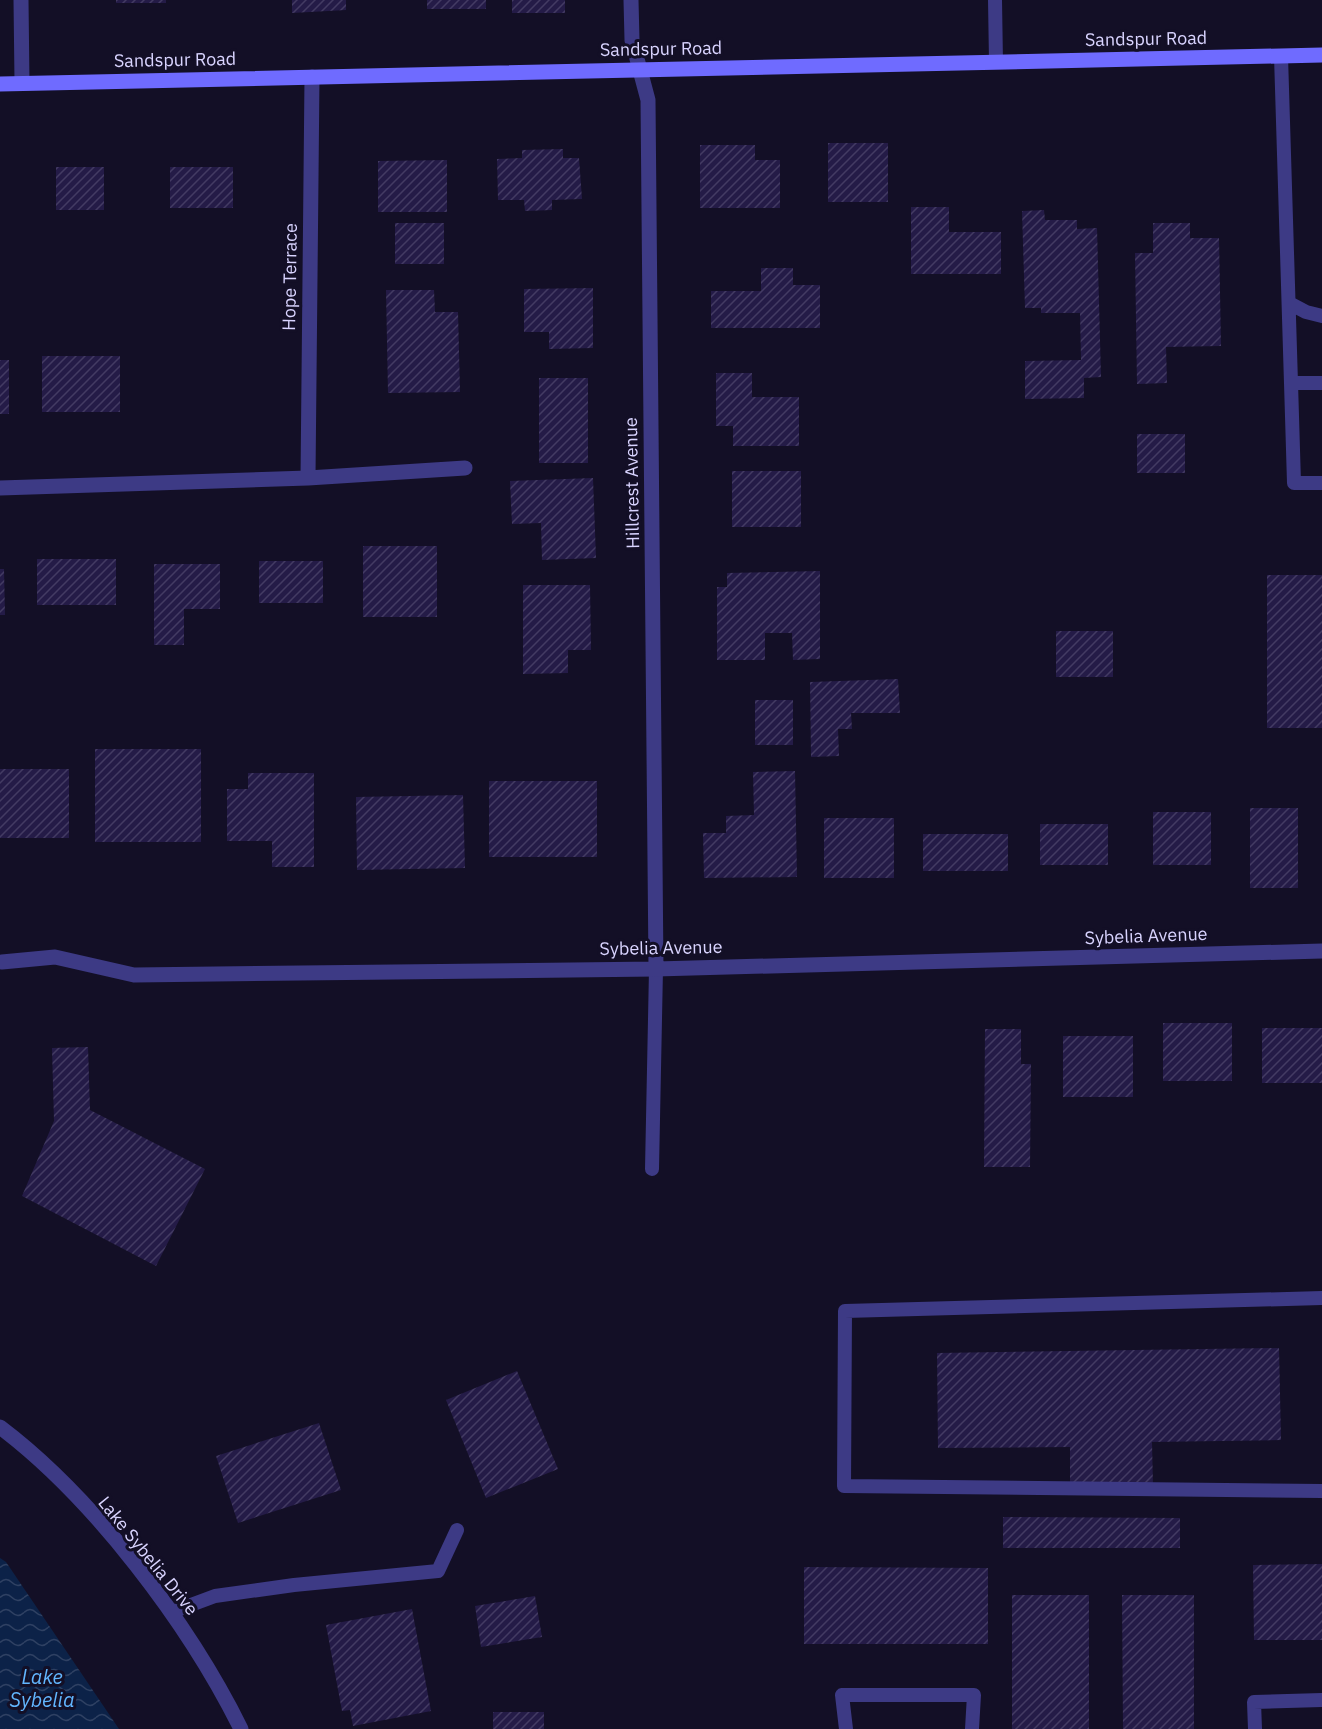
<svg xmlns="http://www.w3.org/2000/svg" width="1322" height="1729" font-family="'IBM Plex Sans',sans-serif">
	<style>
		.water { fill: url(#water-waves) }
		.building { fill: url(#building-hatch) }
		.lines { fill: none; stroke-linecap: round; stroke-linejoin: round }
		.lane { stroke: #3d3a85; stroke-width: 14 }
		.street { stroke: #3d3a85; stroke-width: 15 }
		.secondary { stroke: #6f6bff; stroke-width: 15 }
		.labels { text-anchor: middle; stroke-width: 6; stroke-linejoin: round; paint-order: stroke }
		.street-label { font-size: 18px; fill: #d9d4ff; stroke: #130f26 }
		.water-label { font-size: 20px; font-style: italic; fill: #62b6ff; stroke: #130f26 }
	</style>
	<defs>
		<pattern id="water-waves" width="16" height="10" patternUnits="userSpaceOnUse" patternTransform="scale(1.5)"><rect width="16" height="10" fill="#0c2248"/><path d="M0 5q4-4 8 0t8 0" fill="none" stroke="#2f4163"/></pattern>
		<pattern id="building-hatch" width="6" height="6" patternUnits="userSpaceOnUse" patternTransform="scale(1.5)"><rect width="6" height="6" fill="#241b47"/><path d="M-1 1l2-2M0 6l6-6M5 7l2-2" fill="none" stroke="#433b63"/></pattern>
	</defs>
	<rect width="100%" height="100%" fill="#130f26"/>
	<path class="water" d="M0,1558L6,1562L119,1729H0Z"/>
	<path class="building" d="M116,0H166V3H116Z
		M292,0H346V10L292,13Z
		M427,0H486V9H427Z
		M512,0H565V13H512Z
		M828,143H888V202H828Z
		M700,145H755V160H780V208H700Z
		M563,149V158H579L582,199L552,200V210L525,211L524,200H498L497,159L522,158V150Z
		M447,160V212H378V161Z
		M56,167H104V210H56Z
		M170,167H233V208H170Z
		M911,207H949V232H1001V274H911Z
		M1044,210L1045,220H1077V229L1097,228L1101,377L1084,378V398L1025,399V361L1081,360L1080,313H1041V308H1025L1022,211Z
		M395,223H444V264H395Z
		M1153,223H1190V238H1219L1221,346L1166,347L1167,383L1137,384L1135,253H1153Z
		M761,268H793V285H820V328H711V291H761Z
		M593,288V348L549,349V332H524V289Z
		M386,290H434L435,312H458L460,392L388,393Z
		M42,356H120V412H42Z
		M0,360H9V414H0Z
		M716,373H752V397H799V446H733V426H716Z
		M539,378H588V463H539Z
		M1137,434H1185V473H1137Z
		M732,471H801V527H732Z
		M593,478L596,558L542,560L541,523L512,524L510,481Z
		M363,546H437V617H363Z
		M37,559H116V605H37Z
		M259,561H323V603H259Z
		M154,564H220V609H184V645H154Z
		M0,569H4L5,615H0Z
		M820,571V659L793,660L792,633H765V660H717V587H727V573Z
		M1267,575H1322V728H1267Z
		M523,585H590L591,650H568V673L523,674Z
		M1056,631H1113V677H1056Z
		M898,679L900,713H851L852,729H838L839,756L811,757L810,682Z
		M755,700H793V745H755Z
		M95,749H201V842H95Z
		M0,769H69V838H0Z
		M795,771L797,877L704,878L703,833H726V816L754,815L753,772Z
		M248,773H314V867H272V841H227V789H248Z
		M489,781H597V857H489Z
		M463,795L465,868L357,870L356,797Z
		M1250,808H1298V888H1250Z
		M1153,812H1211V865H1153Z
		M824,818H894V878H824Z
		M1040,824H1108V865H1040Z
		M923,834H1008V871H923Z
		M1163,1023H1232V1081H1163Z
		M1262,1028H1322V1083H1262Z
		M985,1029H1021V1064H1031L1030,1167H984Z
		M1063,1036H1133V1097H1063Z
		M88,1047L90,1110L205,1169L156,1266L22,1196L54,1121L52,1048Z
		M1279,1348L1281,1440L1152,1442L1153,1486L1070,1487V1447L938,1448L937,1353Z
		M517,1371L558,1469L486,1498L446,1400Z
		M319,1423L341,1490L238,1523L216,1456Z
		M1003,1517L1180,1518V1548H1003Z
		M1322,1564V1640H1254L1253,1565Z
		M804,1567L988,1568V1644H804Z
		M1012,1595H1089V1729H1012Z
		M1122,1595H1194V1729H1123Z
		M535,1596L542,1637L481,1647L475,1606Z
		M412,1609L431,1711L353,1726L350,1710L342,1711L326,1625Z
		M493,1712H544V1729H493Z"/>
	<g class="lines">
		<path class="lane" d="M995,0L996,62
			M1281,56L1291,383H1322
			M1289,303L1306,312L1322,316
			M1291,383L1294,483H1322
			M652,1169L656,969
			M1322,1298L845,1311L844,1486L1322,1491
			M172,1612L215,1596L294,1585L438,1571L457,1530
			M846,1729L842,1695H974L972,1729
			M1255,1729L1254,1702L1322,1700"/>
		<path class="street" d="M21,0L22,82
			M631,0L632,40L648,100L656,969
			M308,478L312,77
			M0,488L308,478L465,468
			M2,962L55,957L134,975L656,969L1322,951
			M0,1427C94,1498 189,1624 241,1729"/>
		<path class="secondary" d="M0,84L1322,55"/>
	</g>
	<g class="labels">
		<g class="street-label">
			<text transform="translate(1146 39) rotate(-1)" y="6">Sandspur Road</text>
			<text transform="translate(661 49) rotate(-1)" y="6">Sandspur Road</text>
			<text transform="translate(175 60) rotate(-1)" y="6">Sandspur Road</text>
			<text transform="translate(290 277) rotate(-89)" y="6">Hope Terrace</text>
			<text transform="translate(632 483) rotate(-91)" y="6">Hillcrest Avenue</text>
			<text transform="translate(1146 936) rotate(-2)" y="6">Sybelia Avenue</text>
			<text transform="translate(661 948) rotate(-1)" y="6">Sybelia Avenue</text>
			<text transform="translate(148 1556) rotate(51)" y="6">Lake Sybelia Drive</text>
		</g>
		<g class="water-label">
			<text x="42" y="1684">Lake<tspan x="42" dy="23">Sybelia</tspan></text>
		</g>
	</g>
</svg>
